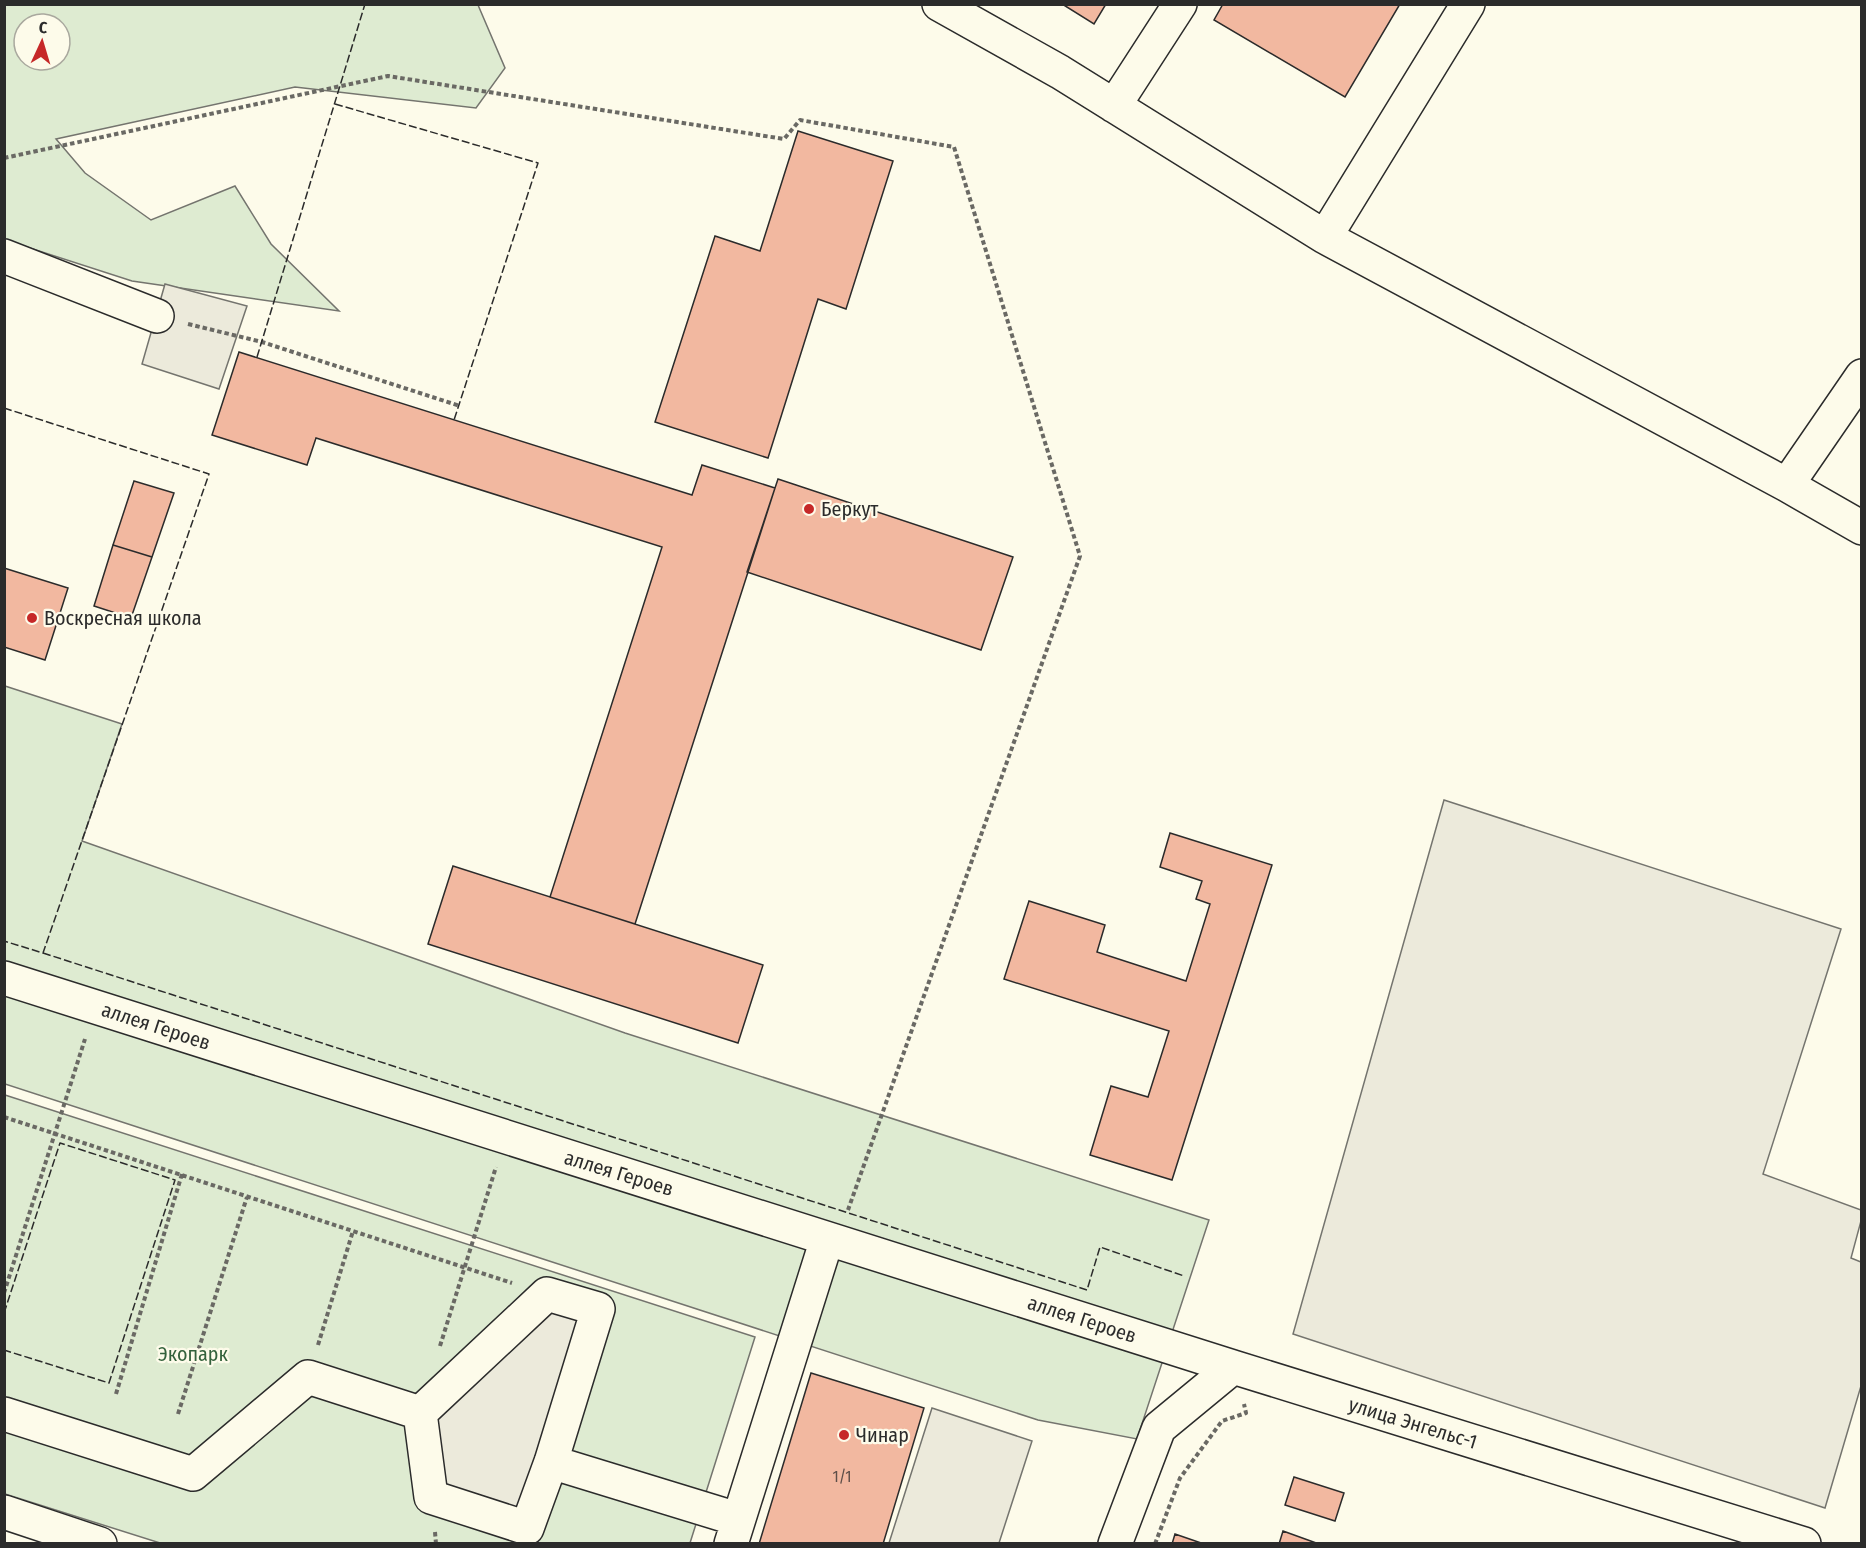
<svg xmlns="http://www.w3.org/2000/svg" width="1866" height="1548" font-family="'Fira Sans Condensed',sans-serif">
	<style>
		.green { fill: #deebd1; stroke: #74746e; stroke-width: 1.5; fill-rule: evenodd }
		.parking { fill: #eceadb; stroke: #74746e; stroke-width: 1.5 }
		.building { fill: #f2b8a0; stroke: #2b2b2b; stroke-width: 1.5 }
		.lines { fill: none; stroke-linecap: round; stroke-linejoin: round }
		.minor-casing { stroke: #2b2b2b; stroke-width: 36 }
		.path { stroke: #6a6964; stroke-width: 4; stroke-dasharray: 4.5 3; stroke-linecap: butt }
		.minor { stroke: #fdfbea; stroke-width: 33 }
		.fence { stroke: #2b2b2b; stroke-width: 1.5; stroke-dasharray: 8 3; stroke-linecap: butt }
		.poi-dot { fill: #c62828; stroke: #fdfbea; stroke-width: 2 }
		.labels { text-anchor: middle; stroke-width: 4.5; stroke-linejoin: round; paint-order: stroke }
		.number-label { font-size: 16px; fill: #5d4e48 }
		.poi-label { font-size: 20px; fill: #2b2b2b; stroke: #fdfbea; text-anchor: start }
		.street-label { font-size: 20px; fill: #2b2b2b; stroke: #fdfbea }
		.park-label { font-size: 20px; fill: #34623c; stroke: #fdfbea }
	</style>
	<rect width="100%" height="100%" fill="#fdfbea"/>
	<path class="green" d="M5,5H478L505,68L476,108L295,87L56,139L85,173L151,220L235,186L271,244L339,311L132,281L5,240ZM24,24H60V60H24Z
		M5,686L122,724L82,841L625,1033L1209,1220L1137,1439L1038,1420L5,1084Z
		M5,1095L755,1337L690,1543H160L5,1494Z"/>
	<path class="parking" d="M165,284L247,306L219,389L142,364Z
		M1444,800L1841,929L1763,1174L1861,1210V1221L1851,1258L1861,1262V1386L1825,1508L1293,1334Z
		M547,1294L598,1309L527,1528L431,1497L420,1413Z
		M932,1408L1032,1441L999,1543H889Z"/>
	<path class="building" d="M1062,4H1106L1094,24Z
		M1223,4H1400L1345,97L1214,20Z
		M798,131L893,161L846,309L818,299L768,458L655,422L715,236L760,251Z
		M239,352L692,495L702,465L775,488L635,924L550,897L662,547L316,438L307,465L212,435Z
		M778,479L1013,557L981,650L747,572Z
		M134,481L174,493L152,557L113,545Z
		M113,545L152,557L131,618L94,606Z
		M4,568L68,588L45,660L4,647Z
		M1170,833L1272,865L1172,1180L1090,1155L1111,1086L1148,1097L1169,1031L1004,979L1029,901L1105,925L1097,952L1186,981L1210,904L1196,899L1202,881L1160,867Z
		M453,866L763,965L738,1043L428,944Z
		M811,1373L924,1408L883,1544H759Z
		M1294,1477L1344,1493L1335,1521L1285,1505Z
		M1283,1531L1319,1544H1279Z
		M1175,1534L1204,1544H1172Z"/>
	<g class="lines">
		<defs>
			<path id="minor" d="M939,4L1060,72L1325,237L1787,485L1862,528
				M1114,106L1180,4
				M1325,237L1468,4
				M4,256L157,316
				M1787,485L1862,376
				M4,978L1233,1367
				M547,1294L598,1309L551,1462L527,1528L431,1497L420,1413Z
				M4,1414L193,1474L308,1377L420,1413
				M551,1462L724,1515
				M4,1512L100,1544
				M731,1544L827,1239
				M1115,1544L1159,1428L1233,1367L1804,1544"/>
		</defs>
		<use href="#minor" class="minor-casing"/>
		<path class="path" d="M4,158L388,76L784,139L800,120L954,147L1080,556L848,1210
			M188,324L262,342L460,406
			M4,1117L512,1283
			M4,1293L85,1039
			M318,1345L353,1231
			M440,1346L496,1167
			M116,1394L182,1174
			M178,1414L247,1197
			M435,1532L436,1544
			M1155,1544L1180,1478L1222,1421L1246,1413L1244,1404"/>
		<use href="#minor" class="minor"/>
		<path class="fence" d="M335,104L538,163L454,420
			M257,357L365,4
			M4,408L209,474L43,953L4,941
			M43,953L1087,1290L1100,1247L1184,1276
			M4,1313L60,1143L175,1180L109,1383L4,1350"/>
	</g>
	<g class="poi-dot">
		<circle cx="809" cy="509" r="6"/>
		<circle cx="32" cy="618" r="6"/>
		<circle cx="844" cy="1435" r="6"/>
	</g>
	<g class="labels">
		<g class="number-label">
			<text x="842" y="1482">1/1</text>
		</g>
		<g class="poi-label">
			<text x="821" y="516">Беркут</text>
			<text x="44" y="625">Воскресная школа</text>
			<text x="856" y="1442">Чинар</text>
		</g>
		<g class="street-label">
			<text transform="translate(156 1026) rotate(18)" y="7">аллея Героев</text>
			<text transform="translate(619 1173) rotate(17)" y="7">аллея Героев</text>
			<text transform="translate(1082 1319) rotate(18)" y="7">аллея Героев</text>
			<text transform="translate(1413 1423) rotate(17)" y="7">улица Энгельс-1</text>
		</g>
		<g class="park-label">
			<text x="193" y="1361">Экопарк</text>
		</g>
	</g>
	<rect width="1866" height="1548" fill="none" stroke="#2b2b2b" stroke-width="12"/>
	<g transform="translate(42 42) rotate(4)"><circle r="28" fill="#fdfbea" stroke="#a9a89e" stroke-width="1.5"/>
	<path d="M0-4.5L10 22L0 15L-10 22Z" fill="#c62828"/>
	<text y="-9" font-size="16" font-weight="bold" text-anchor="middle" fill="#2b2b2b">С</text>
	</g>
</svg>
